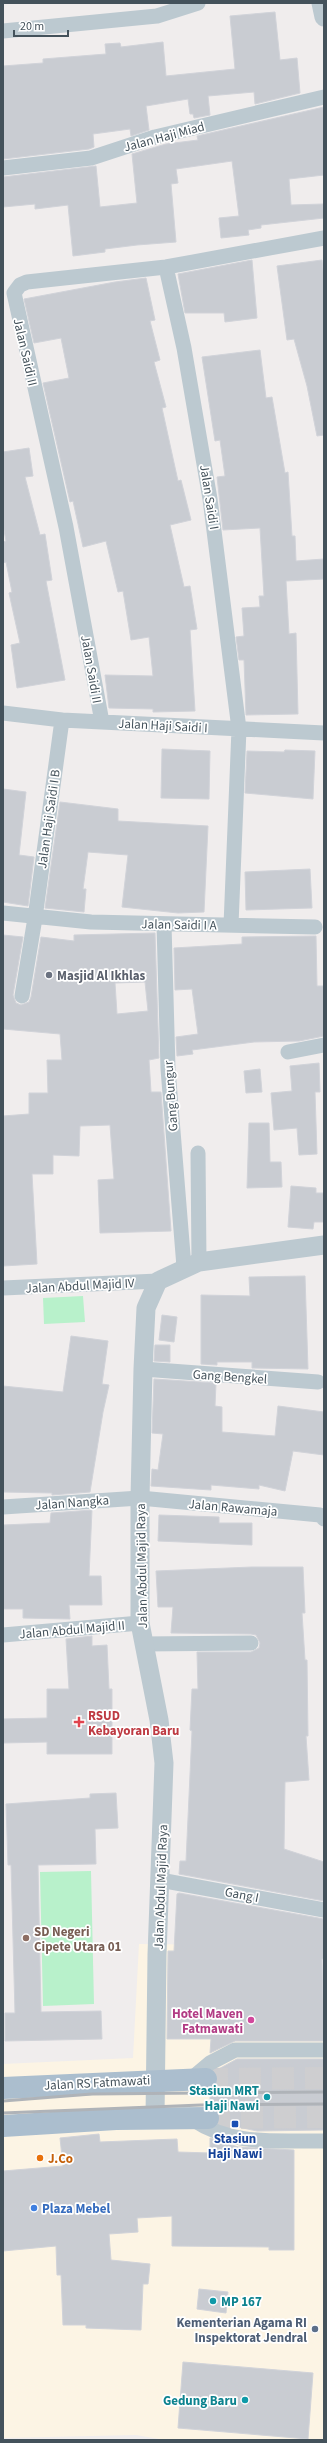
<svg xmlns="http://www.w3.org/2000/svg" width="327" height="2443" font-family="'Source Sans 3',sans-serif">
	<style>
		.commercial { fill: #fcf4e4 }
		.green { fill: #b8f1cb }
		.building { fill: #c9ccd2; stroke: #d1d3d9; fill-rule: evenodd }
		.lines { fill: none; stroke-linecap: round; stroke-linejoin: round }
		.primary-tunnel { stroke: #ceced0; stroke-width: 22; stroke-dasharray: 22 11; stroke-linecap: butt }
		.minor { stroke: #bcc9d0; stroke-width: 15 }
		.tertiary { stroke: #bcc9d0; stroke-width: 19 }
		.primary { stroke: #abbece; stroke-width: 22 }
		.rail { stroke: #afb3b8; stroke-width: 3 }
		.worship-dot { fill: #6b7280; stroke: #fff; stroke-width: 1.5 }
		.health-dot { fill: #e0444e; stroke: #fff; stroke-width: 1.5 }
		.education-dot { fill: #8d6e63; stroke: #fff; stroke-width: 1.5 }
		.hotel-dot { fill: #d1479c; stroke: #fff; stroke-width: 1.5 }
		.culture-dot { fill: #0f9aa8; stroke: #fff; stroke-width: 1.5 }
		.transit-dot { fill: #1a4fb4; stroke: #fff; stroke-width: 1.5 }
		.food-dot { fill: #e8710a; stroke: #fff; stroke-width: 1.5 }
		.shop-dot { fill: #3f7fe0; stroke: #fff; stroke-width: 1.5 }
		.service-dot { fill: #5c6f8a; stroke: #fff; stroke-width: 1.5 }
		.labels { text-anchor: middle; stroke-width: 3.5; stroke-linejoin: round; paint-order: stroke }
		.street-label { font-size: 13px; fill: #44525b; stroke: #fff }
		.worship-label { font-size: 13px; font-weight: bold; fill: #5b616d; stroke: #fff; text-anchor: start }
		.health-label { font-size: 13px; font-weight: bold; fill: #be3a42; stroke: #fff; text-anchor: start }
		.education-label { font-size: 13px; font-weight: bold; fill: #785e54; stroke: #fff; text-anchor: start }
		.hotel-label { font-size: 13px; font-weight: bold; fill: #b23c85; stroke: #fff; text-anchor: end }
		.culture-label { font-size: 13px; font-weight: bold; fill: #0d838f; stroke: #fff; text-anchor: end }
		.transit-label { font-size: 13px; font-weight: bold; fill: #164399; stroke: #fff }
		.food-label { font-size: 13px; font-weight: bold; fill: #c56008; stroke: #fff; text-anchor: start }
		.shop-label { font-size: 13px; font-weight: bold; fill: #366cbe; stroke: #fff; text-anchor: start }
		.service-label { font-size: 13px; font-weight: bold; fill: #4e5e75; stroke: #fff; text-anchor: end }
	</style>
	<rect width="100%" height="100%" fill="#f0eded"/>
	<path class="commercial" d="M139,1944L227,1945L232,1992L324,1996V2440H165L136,2435L3,2438V2064L133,2058Z"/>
	<path class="green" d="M83,1296L85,1322L44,1324L43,1298Z
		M91,1871L94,2004L43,2006L40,1872Z"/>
	<path class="building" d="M275,12L280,60L297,58L300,93L255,104L254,92L208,96L210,115L194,118L193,114H190L188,99L146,106L149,130L131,136L130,129L93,134L94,147L89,149L3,159V66L43,63V59L106,54L105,44L120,43L121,47L163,42L166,76L235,69L230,16Z
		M324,107V175L289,179L291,205L323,204L324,218L261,225V228L248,230L249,235L221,238L219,218L239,216L232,161L176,169L178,183L171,184L176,242L137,245L105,249V252L73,256L68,205L35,209V204L3,207V177L96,166L100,207L137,203L132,154L166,144L198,140L197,136Z
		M252,260L257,318L225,322L224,313H185L178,274Z
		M322,260L324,278V435L317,436L307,386L294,339L287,340L277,266Z
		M146,278L155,320L150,321L160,360L154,362L166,407L162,408L178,481L181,480L191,520L170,525L184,587L190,586L197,629L190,630L195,711L153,712V709L109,708L105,675L153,676L149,637L131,640L123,591L118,592L106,541L83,547L73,501L70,502L43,383L69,378L61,338L34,343L24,299L115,282Z
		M260,350L266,398L272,397L285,473L288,472L292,536H295L296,561L324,559V579L286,581L289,634L296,633L298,714L246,715L244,660H239L236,637L244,636L242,608L260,607L259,596H264L260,528L223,530L217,477L225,476L220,440L215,441L202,357Z
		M29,448L33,476L25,477L40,535L45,534L52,580L46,581L65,680L17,688L11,645L20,643L9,593L12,592L6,562L3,563V542L6,541L3,525V452Z
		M162,749L210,751L209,799L161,798Z
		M285,750L315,751L313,799L245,793L247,751L284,752Z
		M3,789L26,792L19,855L34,857L28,906L3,902Z
		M60,802L118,809V821L208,826L204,912L178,913L122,907L128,855L88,852L83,889H86L84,912L45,908Z
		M310,869L312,908L246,910L245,872Z
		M155,933L159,1058L149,1060L151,1092H161L171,1231L100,1233L98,1180L114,1179L110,1125L80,1126L79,1156L53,1155V1174H32L37,1264L3,1266V1116L29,1114V1093H48L47,1060H62L60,1034L3,1029V935L23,937L13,995L16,1003L21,1005L29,1002L31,997L41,937L74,941V935ZM145,982L148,1011L117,1014L115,983Z
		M316,936L317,986H324V1036L299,1041L254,1042L192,1050L193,1054L177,1056L176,1037L198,1034L192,989L175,990L174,948L242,944V937Z
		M319,1063L320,1092H315L317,1154L299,1155L297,1128L274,1130L271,1093L292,1091L290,1066Z
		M260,1069L262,1092L246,1093L244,1071Z
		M249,1123H269L270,1162H281L282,1187L247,1188Z
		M291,1186L316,1188V1193H324V1222H314L313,1229L288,1227Z
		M305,1276L308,1369L252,1368V1362H217V1365L201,1364V1295L250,1296L249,1277Z
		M162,1315L177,1317L174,1342L159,1340Z
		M71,1336L108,1341L102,1384L109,1385L103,1412L90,1492L52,1495V1493L3,1492V1386L63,1392Z
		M155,1345H170V1362L154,1361Z
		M154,1379L216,1383L215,1406L222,1407V1432L275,1436L278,1406L324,1412V1455L293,1451L285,1491L259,1485V1489L211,1485V1490L151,1486L152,1469L158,1470L163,1434L152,1433Z
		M92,1510L89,1576H101L102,1605H69L70,1619L23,1618V1609H3V1525L50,1523L51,1513Z
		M159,1515L219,1517V1523H252V1545L158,1541Z
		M252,1567H303L305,1613H302L305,1660H307L308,1736H306L309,1780L285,1782L284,1849L324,1862V1901L179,1874L180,1861H186L192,1731L190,1730L192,1689H198L197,1652H251L259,1648L260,1643L256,1635L251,1634L171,1633L173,1607H158L156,1571Z
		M92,1636V1646L107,1645L109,1689H112V1754H47V1742L3,1743V1719L47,1718V1689H69L66,1639Z
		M116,1793L118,1828L95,1829L96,1864L38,1865L41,2012L101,2011L102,2039L5,2041V2013H15L11,1865H8L6,1804L90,1798V1794Z
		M179,1893L324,1919V1959H322L324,2041H235L210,2053L211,2039H167L168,1951H174L177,1894Z
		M237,2059H324V2130L257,2131L219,2123V2112L210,2106V2090L217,2085L218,2079L215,2071Z
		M99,2134L100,2142L177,2139L178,2152L210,2153V2138L238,2147L294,2150V2250H269V2247L172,2246V2216L137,2218L138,2232L109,2234L111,2260L150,2264L148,2284H143L141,2330L86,2328V2325H63L61,2275H57L56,2246L3,2251V2171L63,2166L60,2138Z
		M199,2289L228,2292L226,2313L197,2309Z
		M183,2362L313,2373L308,2439L178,2428Z"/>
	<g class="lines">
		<path class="primary-tunnel" d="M206,2079L324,2078
			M208,2118L324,2117"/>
		<path class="minor" d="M3,31L157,16L198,3
			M3,168L91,158L155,137L324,97
			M166,267L184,348L210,499L239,729L231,925
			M3,713L62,720L324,733
			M102,722L66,527L14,293L20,285L27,282L166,267L324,238
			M3,913L91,922L315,927
			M164,924L168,1069L184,1267
			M22,996L35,918L62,720
			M288,1052L324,1045
			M198,1153L199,1262
			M3,1288L158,1281
			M143,1369L318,1382
			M3,1507L140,1498L320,1515L324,1519
			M3,1635L140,1623
			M143,1644L251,1643
			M160,1880L324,1910
			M191,2079L210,2063L235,2050H324
			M192,2119C234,2147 276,2140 324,2141"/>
		<path class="tertiary" d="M321,3L324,17
			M155,2118L157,1955L164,1763L159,1720L140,1623V1498L143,1369L146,1308L158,1281L199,1262L324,1245"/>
		<path class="primary" d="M3,2088L206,2079
			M3,2126L116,2119L208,2118"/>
		<path class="rail" d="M3,2101L92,2094L324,2092
			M3,2113L201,2105L324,2104"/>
	</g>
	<circle class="worship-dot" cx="49" cy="975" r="4"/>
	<path class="health-dot" d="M77 1716h4v4h4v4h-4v4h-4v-4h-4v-4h4z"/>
	<circle class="education-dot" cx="26" cy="1938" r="4"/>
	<circle class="hotel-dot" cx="251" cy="2020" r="4"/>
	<g class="culture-dot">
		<circle cx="267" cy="2097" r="4"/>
		<circle cx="213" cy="2301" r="4"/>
		<circle cx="245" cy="2400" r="4"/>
	</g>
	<rect class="transit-dot" x="231" y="2120" width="8" height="8" rx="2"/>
	<circle class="food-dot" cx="40" cy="2158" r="4"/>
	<circle class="shop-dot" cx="34" cy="2208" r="4"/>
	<circle class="service-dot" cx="315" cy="2329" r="4"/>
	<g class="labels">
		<g class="street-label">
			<text transform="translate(164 136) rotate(-15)" y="5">Jalan Haji Miad</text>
			<text transform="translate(26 352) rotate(77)" y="5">Jalan Saidi II</text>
			<text transform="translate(210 497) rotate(81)" y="5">Jalan Saidi I</text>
			<text transform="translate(92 669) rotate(80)" y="5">Jalan Saidi II</text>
			<text transform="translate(163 725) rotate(3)" y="5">Jalan Haji Saidi I</text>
			<text transform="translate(48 819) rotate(-82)" y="5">Jalan Haji Saidi I B</text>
			<text transform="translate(179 924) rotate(1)" y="5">Jalan Saidi I A</text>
			<text transform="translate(170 1096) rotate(-94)" y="5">Gang Bungur</text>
			<text transform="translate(80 1285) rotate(-3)" y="5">Jalan Abdul Majid IV</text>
			<text transform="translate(230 1376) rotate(4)" y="5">Gang Bengkel</text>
			<text transform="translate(72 1502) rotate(-4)" y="5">Jalan Nangka</text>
			<text transform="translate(233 1507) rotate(5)" y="5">Jalan Rawamaja</text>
			<text transform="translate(141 1566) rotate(-91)" y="5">Jalan Abdul Majid Raya</text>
			<text transform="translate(72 1629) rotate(-5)" y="5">Jalan Abdul Majid II</text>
			<text transform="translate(160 1887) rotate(-88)" y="5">Jalan Abdul Majid Raya</text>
			<text transform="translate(242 1894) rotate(11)" y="5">Gang I</text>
			<text transform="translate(97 2082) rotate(-3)" y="5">Jalan RS Fatmawati</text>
		</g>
		<g class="worship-label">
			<text x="57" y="980">Masjid Al Ikhlas</text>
		</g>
		<g class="health-label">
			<text x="88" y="1720">RSUD<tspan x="88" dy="15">Kebayoran Baru</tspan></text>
		</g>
		<g class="education-label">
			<text x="34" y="1936">SD Negeri<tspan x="34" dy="15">Cipete Utara 01</tspan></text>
		</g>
		<g class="hotel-label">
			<text x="243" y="2018">Hotel Maven<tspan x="243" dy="15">Fatmawati</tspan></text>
		</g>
		<g class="culture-label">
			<text x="259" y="2095">Stasiun MRT<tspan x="259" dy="15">Haji Nawi</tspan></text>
			<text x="221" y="2306" text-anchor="start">MP 167</text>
			<text x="237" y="2405">Gedung Baru</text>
		</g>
		<g class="transit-label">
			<text x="235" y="2143">Stasiun<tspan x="235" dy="15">Haji Nawi</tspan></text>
		</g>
		<g class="food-label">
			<text x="48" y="2163">J.Co</text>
		</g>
		<g class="shop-label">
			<text x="42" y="2213">Plaza Mebel</text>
		</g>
		<g class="service-label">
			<text x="307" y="2327">Kementerian Agama RI<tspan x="307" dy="15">Inspektorat Jendral</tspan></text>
		</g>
	</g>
	<rect width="327" height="2443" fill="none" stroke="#44525b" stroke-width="8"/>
	<path d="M14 30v6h54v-6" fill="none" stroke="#44525b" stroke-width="2"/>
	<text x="20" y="30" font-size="12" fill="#44525b" stroke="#ffffff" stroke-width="3" paint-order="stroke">20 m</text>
</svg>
